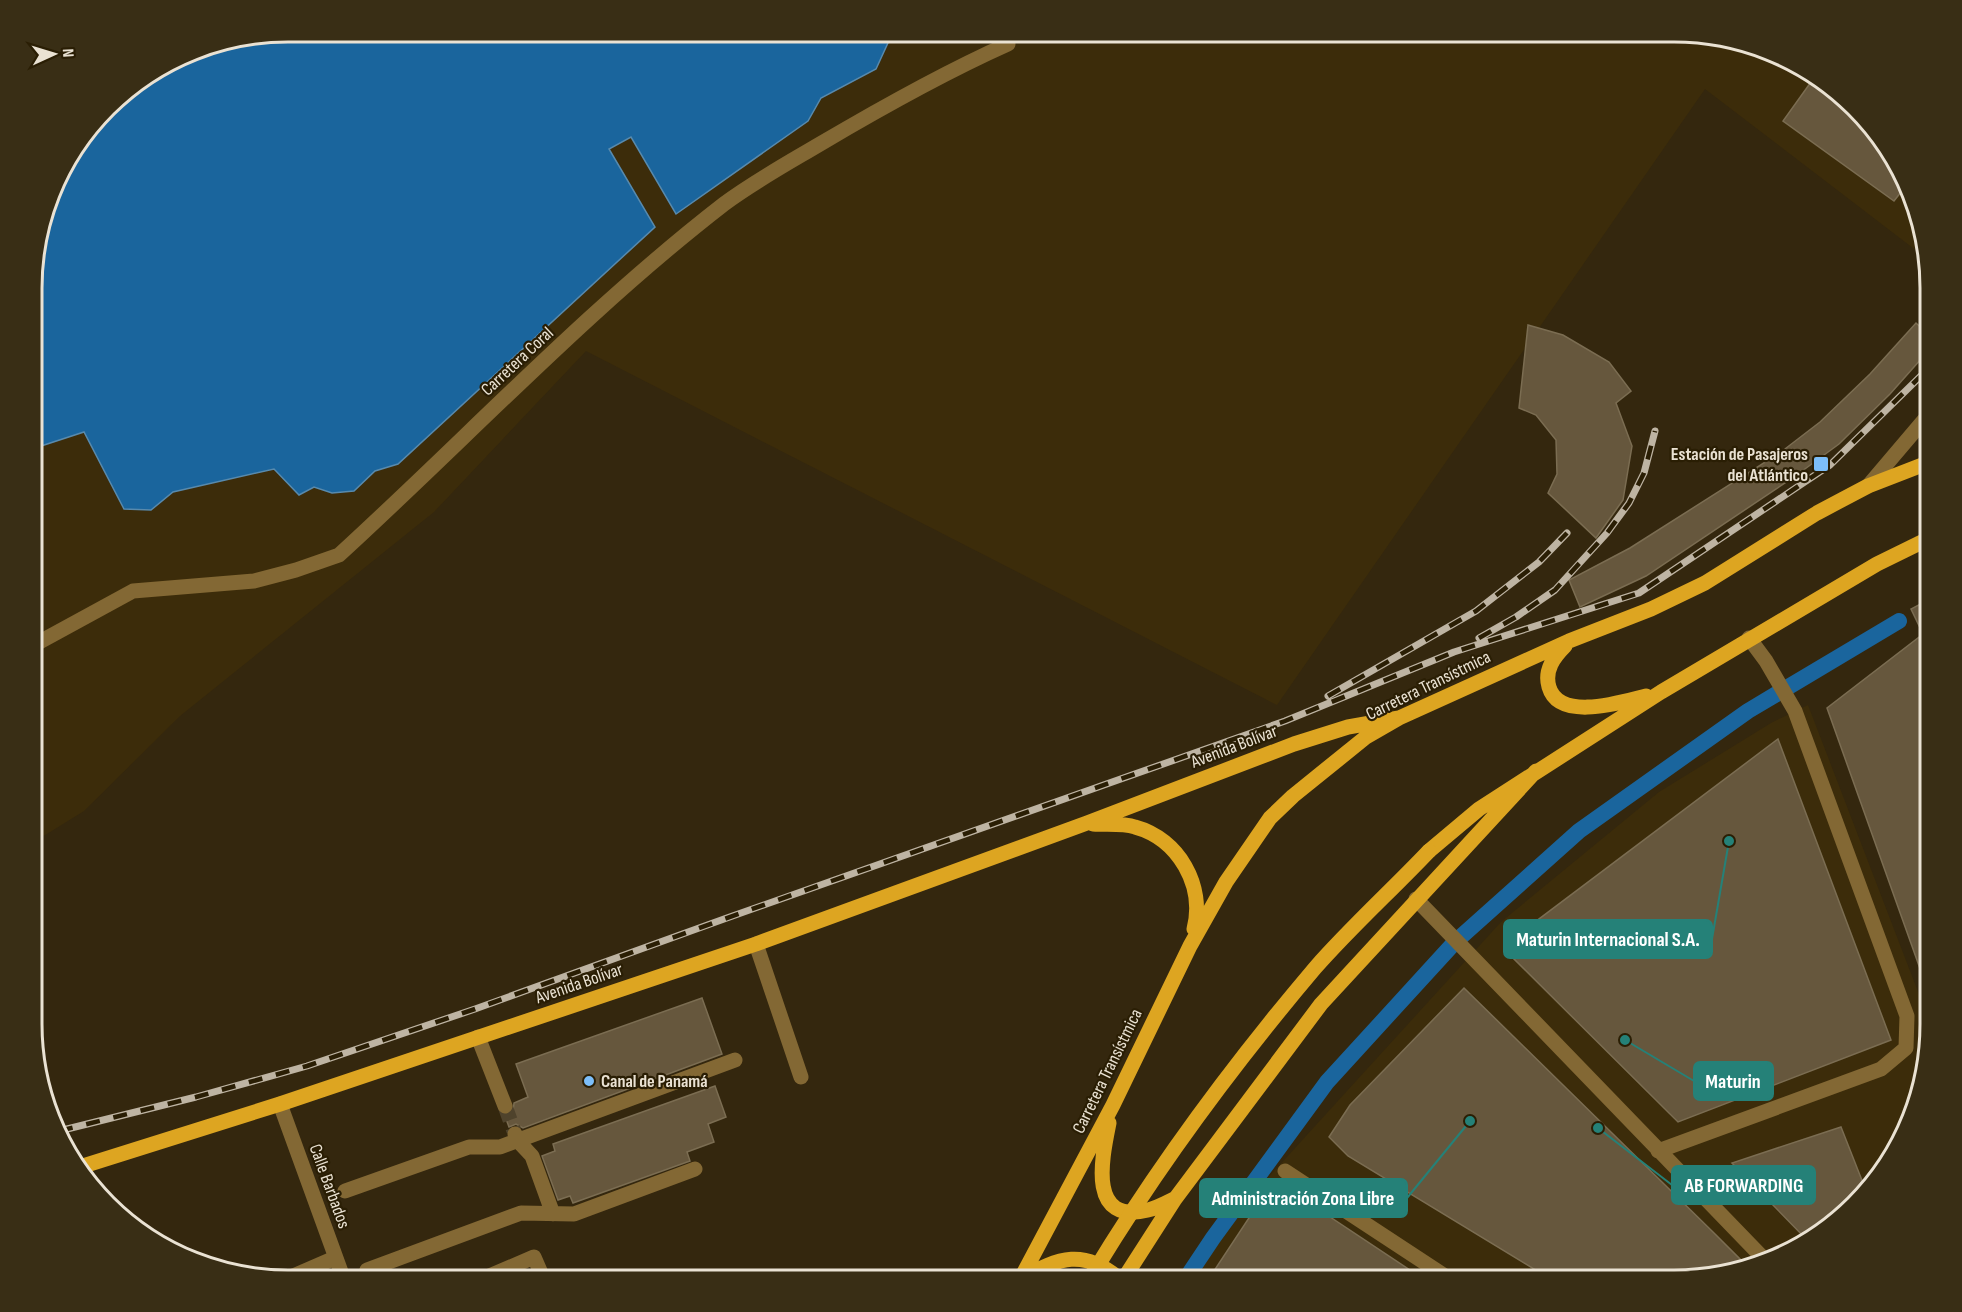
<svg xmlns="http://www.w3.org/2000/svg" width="1962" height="1312" font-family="'Sofia Sans Condensed',sans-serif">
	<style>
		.built { fill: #3c2c0a }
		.water { fill: #1a659d; stroke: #588aad; stroke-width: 1.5 }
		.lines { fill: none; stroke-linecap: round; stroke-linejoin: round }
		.canal { stroke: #1a659d; stroke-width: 16 }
		.building { fill: #66573d; stroke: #7b6d52; stroke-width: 1.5 }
		.minor-tunnel { stroke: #4f432c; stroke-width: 15; stroke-dasharray: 15 8; stroke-linecap: butt }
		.minor { stroke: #836834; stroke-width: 15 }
		.major { stroke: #dda521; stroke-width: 15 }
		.rail-casing { stroke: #beb4a3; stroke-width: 7 }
		.rail { stroke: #2a1e04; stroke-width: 4.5; stroke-dasharray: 14; stroke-linecap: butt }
		.major-bridge { stroke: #dda521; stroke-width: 15 }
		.poi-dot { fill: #7cbef9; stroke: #2a1e04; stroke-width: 2 }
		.labels { text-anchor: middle; stroke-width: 4.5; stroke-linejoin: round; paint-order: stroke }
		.street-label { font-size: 18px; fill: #eae2d3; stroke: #2a1e04 }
		.poi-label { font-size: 18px; font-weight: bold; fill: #eae2d3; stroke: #2a1e04; text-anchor: end }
		.rim { fill: none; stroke: #eae2d3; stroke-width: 3 }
		.leader { fill: none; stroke: #258178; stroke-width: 2 }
		.callout-dot { fill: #258178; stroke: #2a1e04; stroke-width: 2 }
		.callout { fill: #258178; stroke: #258178; stroke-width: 2 }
		.callout-label { font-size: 20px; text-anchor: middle; font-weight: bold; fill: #fff }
	</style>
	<rect width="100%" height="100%" fill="#34270e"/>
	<path class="built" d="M893,32H1675L1756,45L1817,75L1896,160L1926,258L1705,89L1277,705L586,351L434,512L180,716L84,811L34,842V445L35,447L84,432L151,510L173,492L274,469L299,494L314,487L332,493L354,491L375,471L398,464L655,227L609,149L631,137L676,214L807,121L821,98L876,69Z
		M1808,705L1930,1023V1041L1917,1106L1887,1167L1802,1246L1691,1280H1191L1234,1215L1501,922L1659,792L1771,723Z"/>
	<path class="water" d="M288,32H893L876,69L821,98L808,121L676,214L631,137L609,149L655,227L398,464L375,471L354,491L332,493L314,487L299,495L274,469L173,492L151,510L124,509L84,432L35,448L34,445V255L58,174L118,95L190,51Z"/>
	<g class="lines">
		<path class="canal" d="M1185,1280L1213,1238L1327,1082L1455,942L1579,831L1748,711L1899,621"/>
	</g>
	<path class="building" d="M1816,75L1896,160L1905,187L1894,201L1783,121Z
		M1916,323L1930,336V349L1890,394L1839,444L1794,477L1646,576L1580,607L1569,580L1630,548L1781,452L1820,422L1870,374Z
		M1528,325L1563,335L1609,362L1631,391L1616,403L1632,446L1623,500L1596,538L1548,493L1557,474L1556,440L1536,415L1519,408Z
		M1930,599V991H1928L1827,708L1923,634L1911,609Z
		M1778,739L1891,1040L1678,1122L1511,956L1507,943Z
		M1464,988L1713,1232L1745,1264L1691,1280H1552L1348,1156L1329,1137L1350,1105Z
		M702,998L722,1054L523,1128L516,1124L509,1127L505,1116L513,1112L514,1103L528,1097L516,1064Z
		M715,1086L726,1117L708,1124L714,1142L687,1152L690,1161L573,1203L570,1196L558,1200L542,1156L555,1151L553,1144Z
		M1841,1127L1865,1188L1808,1241L1732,1163Z
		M1270,1186L1296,1203L1300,1197L1425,1280H1208Z"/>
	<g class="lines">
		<path class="minor-tunnel" d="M505,1106L514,1131"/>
		<path class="minor" d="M1868,486L1930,413
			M34,645L133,591L254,581L296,570L339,555C467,438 587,310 724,204C755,181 788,163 820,144C881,108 943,73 1008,44
			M1416,899L1763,1258
			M756,944L801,1077
			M478,1037L505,1106
			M280,1104L344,1280
			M515,1134L518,1141L532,1156L553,1214
			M1658,1151L1881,1069L1906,1048L1907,1016L1795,711L1766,661L1749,638
			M1285,1171L1451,1280
			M345,1191L469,1147H500L735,1060
			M367,1270L521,1213L574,1214L695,1169
			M284,1280L335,1258
			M480,1280L534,1257L544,1280"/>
		<path class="major" d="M1565,646C1554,657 1544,670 1549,687C1559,722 1622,702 1646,696
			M1093,824C1107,825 1123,823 1135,827C1179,839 1205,886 1194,929
			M1429,851L1479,809L1661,692L1877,564L1930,538
			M1109,1123C1102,1158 1087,1225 1148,1210C1157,1208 1166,1203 1174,1199
			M80,1167L280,1104L756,944L1087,823L1294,744L1348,727L1399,718
			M1021,1279C1059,1257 1084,1248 1121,1280
			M1020,1280L1113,1105L1190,946L1226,882L1270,818L1293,796L1366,737L1399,718L1569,641L1651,609L1705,583L1817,513L1868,486L1930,462
			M1123,1280L1175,1199L1321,1004L1536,771"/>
		<defs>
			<path id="rail" d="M1479,638L1516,617L1555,590L1607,533L1629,503L1644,473L1655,431
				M1328,696L1476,611L1539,562L1567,533
				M59,1131L196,1097L307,1066L475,1009L724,919L1285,721L1454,652L1639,593L1830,465L1930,367"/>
		</defs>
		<use href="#rail" class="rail-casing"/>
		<use href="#rail" class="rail"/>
		<path class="major-bridge" d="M1089,1280C1155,1170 1232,1066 1315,968C1351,927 1392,890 1429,851"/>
	</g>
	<g class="poi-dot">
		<rect x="1813" y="456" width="16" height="16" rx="3"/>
		<circle cx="589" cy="1081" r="6"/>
	</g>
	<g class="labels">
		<g class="street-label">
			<text transform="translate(517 361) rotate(-43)" y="6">Carretera Coral</text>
			<text transform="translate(1428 685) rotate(-26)" y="6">Carretera Transístmica</text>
			<text transform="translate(1234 746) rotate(-21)" y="6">Avenida Bolívar</text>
			<text transform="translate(579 983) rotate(-19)" y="6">Avenida Bolívar</text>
			<text transform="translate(1107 1071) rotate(-64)" y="6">Carretera Transístmica</text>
			<text transform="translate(330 1186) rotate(70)" y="6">Calle Barbados</text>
		</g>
		<g class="poi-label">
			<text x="1808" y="460">Estación de Pasajeros<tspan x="1808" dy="21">del Atlántico</tspan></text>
			<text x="601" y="1087" text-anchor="start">Canal de Panamá</text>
		</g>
	</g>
	<path d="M0 0H1962V1312H0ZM288 42H1674A246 246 0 0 1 1920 288V1024A246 246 0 0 1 1674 1270H288A246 246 0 0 1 42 1024V288A246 246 0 0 1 288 42Z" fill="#392e15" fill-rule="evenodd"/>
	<path class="rim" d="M288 42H1674A246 246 0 0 1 1920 288V1024A246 246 0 0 1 1674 1270H288A246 246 0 0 1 42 1024V288A246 246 0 0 1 288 42Z"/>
	<path class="leader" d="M1729 841L1712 939M1625 1040L1694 1081M1598 1128L1672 1185M1470 1121L1407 1198"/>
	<g class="callout-dot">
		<circle cx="1729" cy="841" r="6"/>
		<circle cx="1625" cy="1040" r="6"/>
		<circle cx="1598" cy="1128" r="6"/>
		<circle cx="1470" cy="1121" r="6"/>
	</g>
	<g class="callout">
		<rect x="1504" y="920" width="208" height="38" rx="6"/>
		<rect x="1694" y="1062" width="79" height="38" rx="6"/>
		<rect x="1672" y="1166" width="143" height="38" rx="6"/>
		<rect x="1200" y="1179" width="207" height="38" rx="6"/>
	</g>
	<g class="callout-label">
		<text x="1608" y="946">Maturin Internacional S.A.</text>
		<text x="1733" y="1088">Maturin</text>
		<text x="1744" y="1192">AB FORWARDING</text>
		<text x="1303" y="1205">Administración Zona Libre</text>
	</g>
	<g transform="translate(54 54) rotate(86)" stroke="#2a1e04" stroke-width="4.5" paint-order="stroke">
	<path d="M0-4.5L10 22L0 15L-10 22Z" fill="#eae2d3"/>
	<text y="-9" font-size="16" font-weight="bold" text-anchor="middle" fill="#eae2d3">N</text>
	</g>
</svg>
